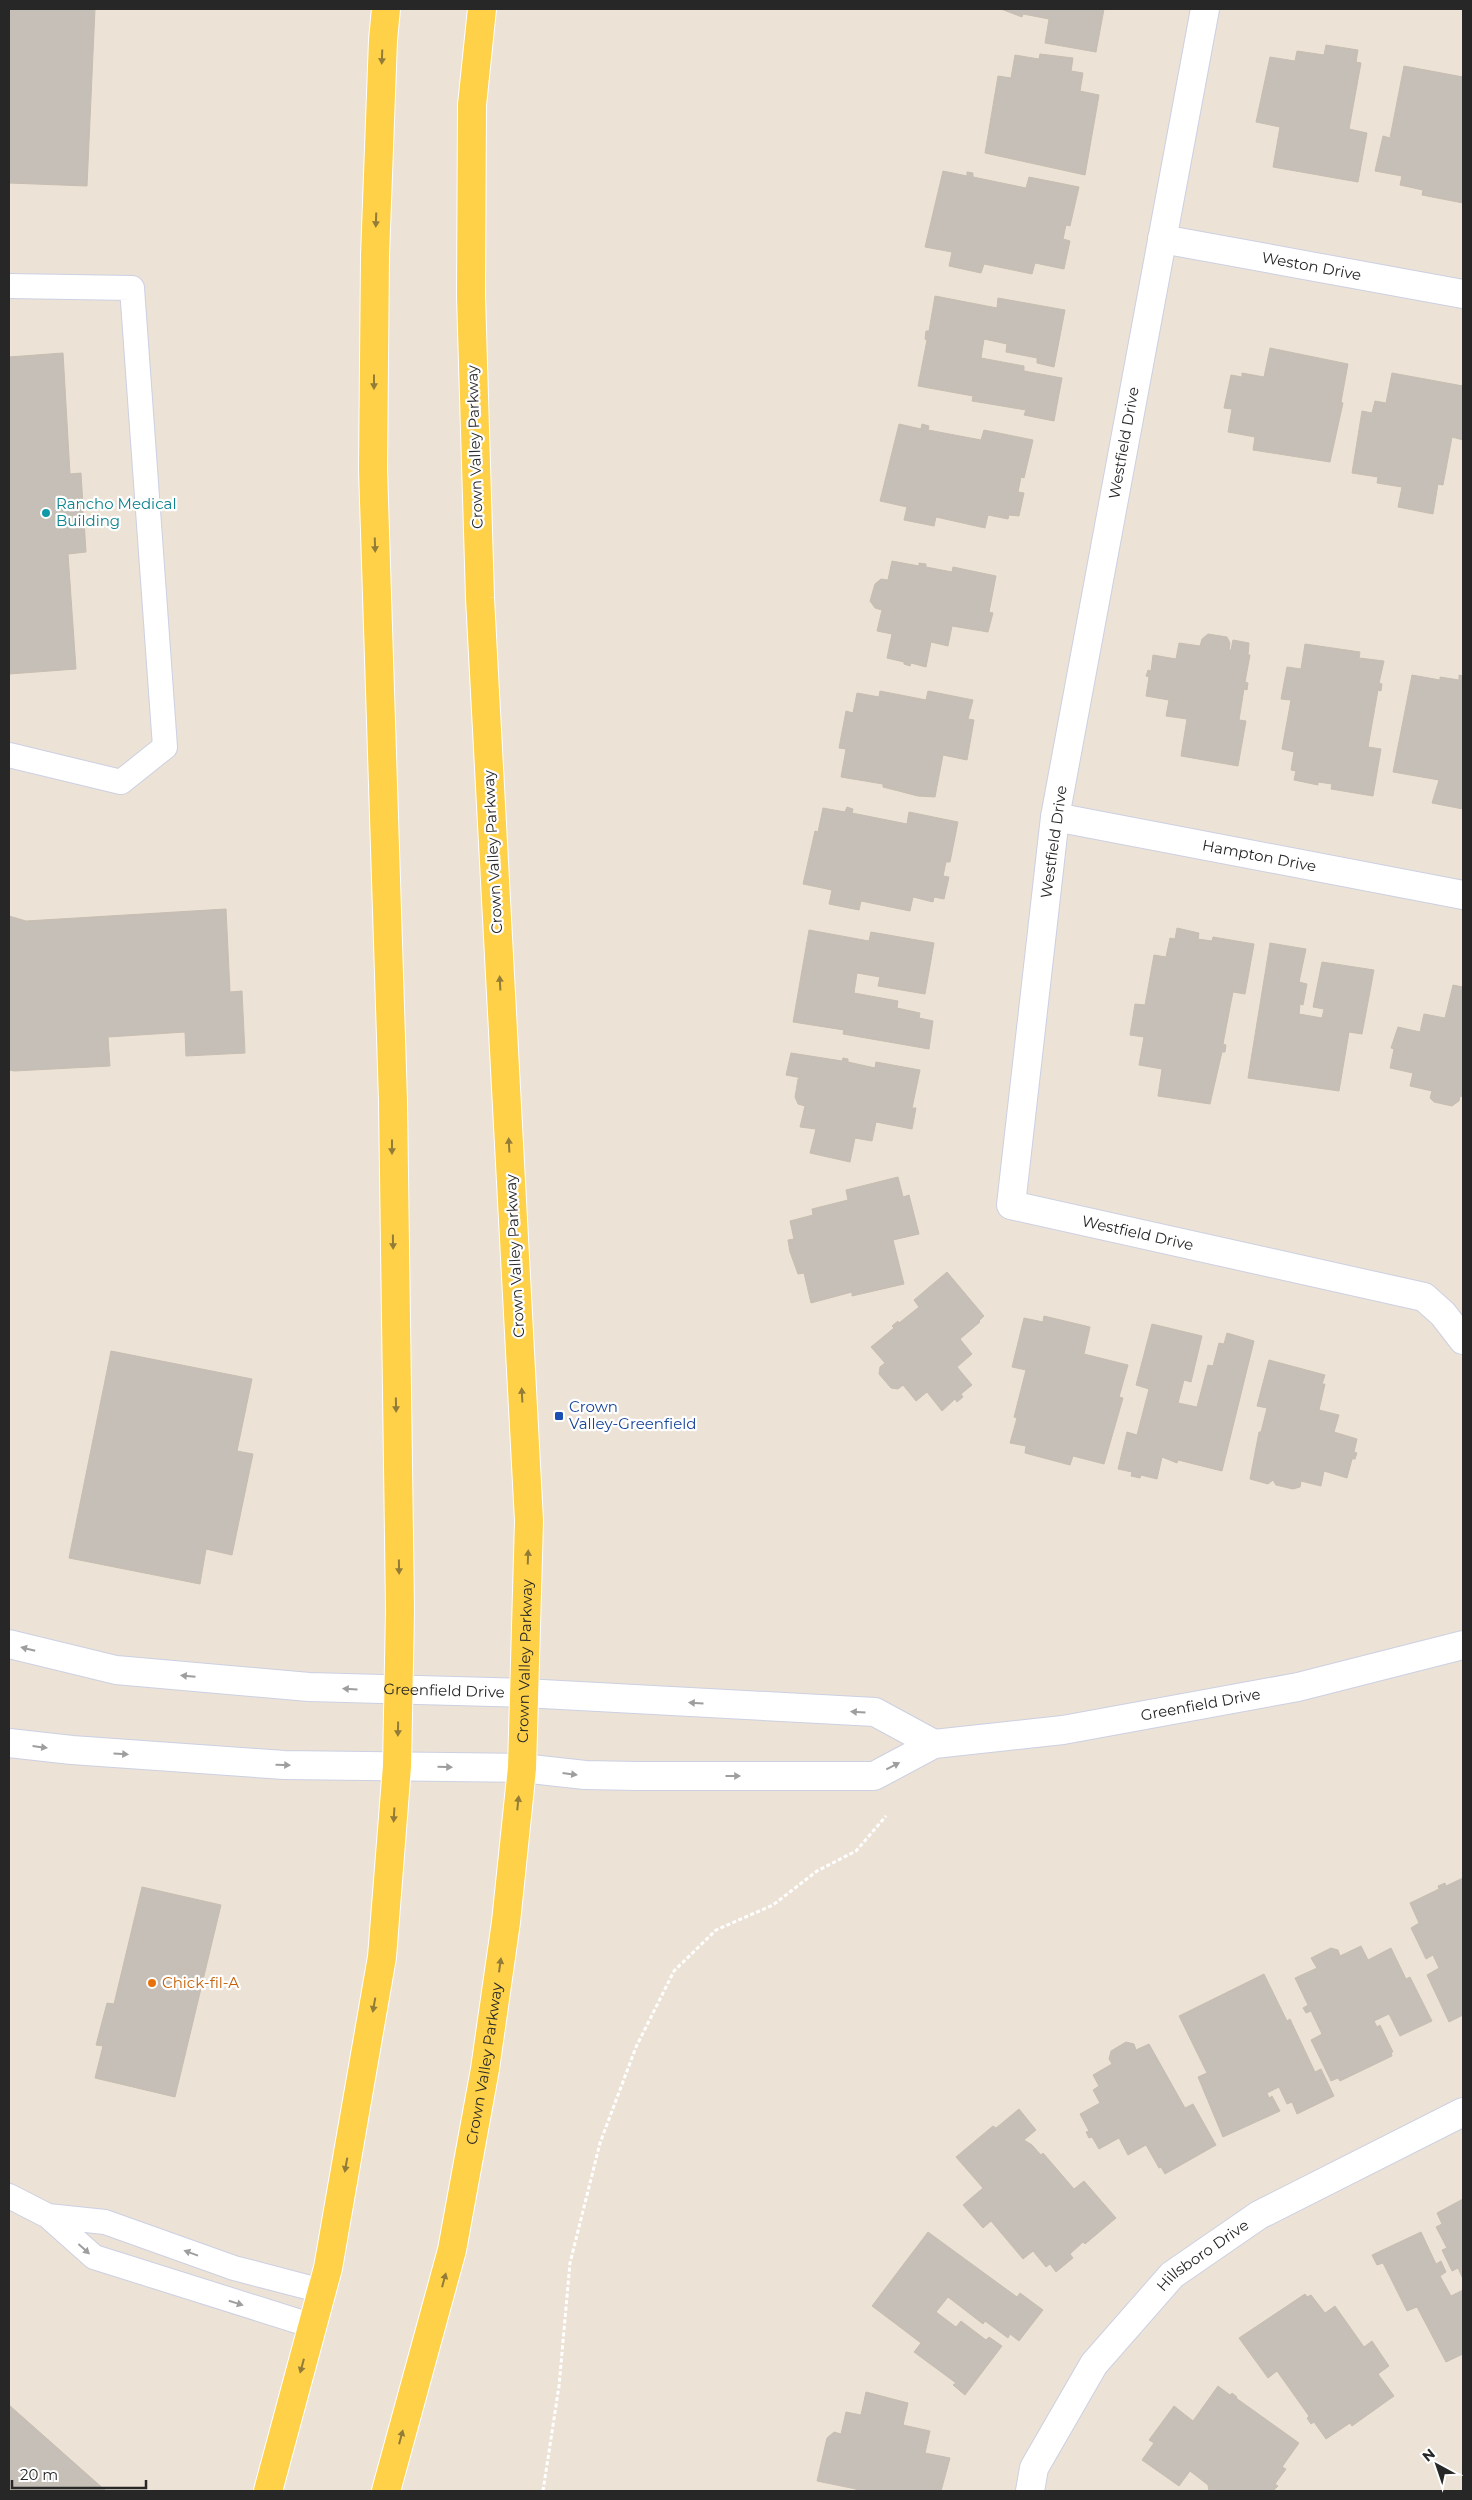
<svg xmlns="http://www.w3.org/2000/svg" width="1472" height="2500" font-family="Montserrat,sans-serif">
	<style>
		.building { fill: #c6bfb7; stroke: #c7beb0 }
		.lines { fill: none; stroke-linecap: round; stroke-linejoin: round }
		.lane-casing { stroke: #ccd0e2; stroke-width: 26 }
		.street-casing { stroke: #ccd0e2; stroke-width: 30 }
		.secondary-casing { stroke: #ccd0e2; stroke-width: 30 }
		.primary-casing { stroke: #fff; stroke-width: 30 }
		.path { stroke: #fff; stroke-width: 3; stroke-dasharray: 4 2.5; stroke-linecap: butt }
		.lane { stroke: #fff; stroke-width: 24 }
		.street { stroke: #fff; stroke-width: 28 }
		.secondary { stroke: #fff; stroke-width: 28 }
		.primary { stroke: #fed149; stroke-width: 28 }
		.oneway { fill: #927c38 }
		.oneway2 { fill: #9e9e9e }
		.culture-dot { fill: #0f9aa8; stroke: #fff; stroke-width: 2 }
		.transit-dot { fill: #1a4fb4; stroke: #fff; stroke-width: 2 }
		.food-dot { fill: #e8710a; stroke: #fff; stroke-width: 2 }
		.labels { text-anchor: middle; stroke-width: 4.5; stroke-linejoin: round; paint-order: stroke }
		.street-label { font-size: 15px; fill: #272727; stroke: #fff }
		.culture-label { font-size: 15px; fill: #0d838f; stroke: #fff; text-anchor: start }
		.transit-label { font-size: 15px; fill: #164399; stroke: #fff; text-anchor: start }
		.food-label { font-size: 15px; fill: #c56008; stroke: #fff; text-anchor: start }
	</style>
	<rect width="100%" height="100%" fill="#ece2d6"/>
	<path class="building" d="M9,9H95L87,186L9,183Z
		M1001,9H1104L1096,52L1045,43L1049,19L1023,14L1022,17Z
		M1326,45L1358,50L1356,62L1361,63L1349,129L1367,133L1358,182L1273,167L1280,127L1256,122L1270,57L1295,61L1297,51L1324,55Z
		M1040,54L1073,58L1071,71L1083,73L1080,91L1099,95L1085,175L985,153L998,76L1011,78L1015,55L1039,59Z
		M1404,66L1463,77V203L1422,195L1423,190L1400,185L1402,176L1375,171L1383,136L1390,138Z
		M943,171L967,176V172L973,173V177L1026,188L1029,177L1079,187L1070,226L1066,225L1063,239L1070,241L1064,269L1035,263L1032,274L984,264L981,273L949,266L952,252L925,247Z
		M935,296L997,308L998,298L1065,310L1054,367L1037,363V358L1006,352L1007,344L984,339L981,358L1024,366V371L1062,378L1054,421L1024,415L1026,410L972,401L973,396L918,386L927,340L925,339L926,331H929Z
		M1270,348L1348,364L1341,402L1343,403L1330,462L1253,450L1255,437L1228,432L1232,409L1224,408L1231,375L1242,377V373L1264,377Z
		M63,353L70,474L81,473L86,552L68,554L76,669L9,674V357Z
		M1392,373L1463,386V440L1452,437L1443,485L1438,484L1433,514L1398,507L1402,487L1377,483L1378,477L1352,473L1362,411L1372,413L1375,401L1386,403Z
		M899,424L921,429L922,424L929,426L928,430L981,440L984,430L1033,440L1024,478L1021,477L1018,492L1024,493L1019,516L1009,515L1008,519L988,515L985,528L936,517L934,526L904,520L907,507L880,501Z
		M892,561L919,566V563L926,564V567L952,572L953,567L996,576L989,612L993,613L988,632L952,626L948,646L931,642L926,667L911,663L910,666L904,664V662L887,658L892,634L877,631L882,610L875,608L870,601L875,584L881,579L888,580Z
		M1208,634L1227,637L1230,643L1229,650H1231L1233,640L1249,643L1248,655H1250L1245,682L1248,683L1247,690L1244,689L1239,720L1246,721L1238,766L1181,756L1187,719L1166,716L1169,700L1146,696L1149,677L1146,676L1148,670L1151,671L1153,655L1176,659L1179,643L1200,646L1202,639Z
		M1305,644L1360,652L1359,658L1384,661L1379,683L1382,684L1381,691L1378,690L1368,747L1381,749L1373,796L1331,789L1332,784L1318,782V785L1294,780L1296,771L1291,770L1294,752L1282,749L1291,700L1281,699L1287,667L1301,669Z
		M1412,675L1440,680V677L1459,680V675L1463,676V809L1432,803L1439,780L1393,772Z
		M880,691L926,700L928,691L973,700L968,719L974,720L967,760L943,755L935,797L918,796L883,787V784L841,777L846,749L839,748L846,711L853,713L857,693L879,697Z
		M847,807L853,809L852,813L907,824L909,812L958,822L950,862H946L943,876L949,877L944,899L934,897L933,902L913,897L910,911L861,901L859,910L829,904L832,890L803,884L815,831L818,832L823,808L845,812Z
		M226,909L230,992L242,991L245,1053L186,1056L185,1032L108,1037L110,1066L14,1071L9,1070V916L26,921Z
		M1177,928L1199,933L1198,939L1212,941L1213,937L1254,944L1245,994L1233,992L1223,1044L1226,1045L1225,1052H1222L1210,1104L1158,1096L1162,1069L1139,1065L1144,1037L1130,1035L1135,1004L1145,1005L1154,955L1166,957L1170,938L1175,939Z
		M809,930L869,941L871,932L934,943L925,994L878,986L880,977L857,973L854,993L898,1001L897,1008L920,1013L919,1018L933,1021L929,1049L843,1034L844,1030L793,1022Z
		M1270,943L1306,949L1299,982L1307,984L1303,1005L1300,1004L1299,1014L1322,1018L1324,1009L1313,1007L1322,962L1374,970L1362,1034L1349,1032L1339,1091L1248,1078Z
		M1453,985L1463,987V1097L1460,1096L1459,1101L1452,1106L1434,1102L1430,1098L1432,1091L1410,1086L1413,1073L1390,1068L1394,1049L1391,1048L1398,1027L1420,1032L1424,1014L1445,1018Z
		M791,1053L842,1061L843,1058L848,1059V1062L875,1068L876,1062L920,1070L912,1108H916L912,1129L876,1122L872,1141L855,1138L850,1162L810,1153L816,1129L800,1127L805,1106L798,1104L795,1097L798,1079L802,1078L786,1075Z
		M898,1177L903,1197L909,1195L919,1234L893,1240L904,1284L852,1296V1292L811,1303L804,1273L798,1274L790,1252L788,1240L794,1239L790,1221L813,1215L812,1209L848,1200L846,1190Z
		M947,1272L984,1316L979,1321L980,1322L960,1339L972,1354L957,1367L972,1385L961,1394L963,1397L957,1402L955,1399L942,1411L927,1392L916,1401L903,1385L898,1389L891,1388L879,1374L880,1367L885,1363L871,1347L894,1328L892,1326L898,1321L899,1323L919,1307L914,1300Z
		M1044,1316L1090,1327L1084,1354L1128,1365L1119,1397L1123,1398L1104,1464L1073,1456L1070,1465L1025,1453L1026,1446L1010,1443L1017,1418L1014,1417L1026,1370L1012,1367L1024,1318L1043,1322Z
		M1152,1324L1202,1336L1191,1382L1184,1380L1178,1403L1197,1407L1208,1365L1213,1366L1219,1343L1224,1344L1227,1333L1254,1341L1222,1471L1178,1460L1177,1463L1162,1457L1157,1479L1141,1475L1140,1478L1131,1476L1132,1472L1118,1469L1127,1432L1137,1435L1149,1389L1136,1385Z
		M111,1351L252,1379L237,1451L253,1454L232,1555L206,1549L200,1584L69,1558Z
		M1269,1360L1325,1375L1322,1384H1325L1319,1410L1339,1415L1334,1432L1357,1439L1354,1452L1357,1453L1355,1459H1352L1347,1478L1324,1471L1321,1486L1301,1481L1300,1487L1293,1489L1276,1485L1273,1480L1268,1484L1250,1479L1259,1432H1261L1267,1408L1257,1406Z
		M1463,1878V2015L1449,2022L1427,1975L1439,1968L1433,1955L1426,1959L1411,1928L1419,1923L1410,1903L1439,1889L1438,1886L1445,1883L1446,1886Z
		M142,1887L221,1905L175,2097L95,2078L103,2046L96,2045L107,2003L114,2004Z
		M1361,1946L1368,1960L1391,1948L1406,1979L1410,1977L1432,2021L1400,2036L1389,2014L1374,2021L1377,2027L1380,2025L1393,2052H1391L1392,2056L1340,2081L1338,2078L1331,2081L1311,2040L1322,2034L1311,2011L1306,2013L1303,2008L1308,2005L1295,1978L1317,1968L1311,1958L1331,1948L1338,1950L1340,1956Z
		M1264,1974L1287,2021L1290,2019L1315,2072L1321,2069L1334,2096L1297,2114L1292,2102L1287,2104L1279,2087L1267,2093L1269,2098L1272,2096L1280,2111L1223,2137L1198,2077L1207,2073L1179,2016Z
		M1126,2042L1134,2044L1136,2050L1149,2044L1185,2108L1193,2104L1216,2145L1165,2174L1161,2167L1159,2168L1146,2145L1128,2155L1119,2138L1099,2149L1092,2137L1089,2138L1086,2132L1089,2131L1080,2114L1100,2103L1093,2090L1099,2086L1093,2075L1112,2064L1109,2059L1111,2051Z
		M1019,2109L1036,2130L1024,2140L1032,2145L1041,2155L1043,2153L1074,2189L1084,2181L1116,2218L1085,2244L1083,2242L1070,2254L1073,2258L1056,2272L1050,2264L1046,2267L1033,2251L1023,2259L991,2221L983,2228L963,2205L983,2188L956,2157L993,2126L996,2128Z
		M1463,2199V2279L1458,2268L1452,2271L1442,2250L1447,2248L1436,2227L1442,2224L1437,2213Z
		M928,2232L1017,2297L1020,2293L1043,2310L1019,2341L1010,2334L1008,2338L985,2321L983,2324L948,2297L936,2312L956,2327L961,2321L986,2340L989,2337L1002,2346L965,2395L953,2385L956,2383L914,2352L921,2343L872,2306Z
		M1421,2232L1436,2264L1441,2261L1446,2272L1440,2276L1451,2296L1463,2290V2354L1446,2362L1417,2307L1407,2311L1383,2263L1377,2265L1372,2255Z
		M1305,2294L1307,2297L1311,2295L1325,2313L1335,2306L1364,2347L1372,2341L1389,2366L1378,2374L1394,2396L1352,2426L1350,2423L1326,2439L1314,2422L1311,2424L1307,2418L1309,2416L1277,2371L1268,2378L1239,2338Z
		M1218,2386L1230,2395L1232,2393L1237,2397L1236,2398L1299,2443L1282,2467L1286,2469L1275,2484L1278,2486L1273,2491H1209L1208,2485L1190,2471L1179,2486L1142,2460L1154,2443L1149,2440L1174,2406L1193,2421Z
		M866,2392L908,2403L903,2425L930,2431L925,2453L950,2458L941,2491H856V2489L817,2481L827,2438L834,2432L841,2434L846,2412L861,2415Z
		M9,2405L106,2491H9Z"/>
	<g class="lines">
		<defs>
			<path id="lane" d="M9,286L132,288L165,747L121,782L9,755
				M9,2196L48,2216L94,2257L313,2326
				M48,2216L105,2222L234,2268L322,2291"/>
			<g id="street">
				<path id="s1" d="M1205,9L1055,817L1011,1205L1424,1297L1443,1314L1463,1340"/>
				<path id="s2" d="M1162,239L1463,294"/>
				<path id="s3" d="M1055,817L1463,895"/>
				<path id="s4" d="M1030,2491L1034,2468L1094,2364L1172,2275L1259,2215L1463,2112"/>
			</g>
			<g id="secondary">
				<path id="s5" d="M9,1644L116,1670L309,1687L524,1693L875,1712L934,1744"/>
				<path id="s6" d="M9,1743L72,1750L284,1765L522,1768L585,1775L637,1776H874L934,1744L1063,1730L1298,1687L1463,1645"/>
			</g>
			<g id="primary">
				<path d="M268,2491L328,2268L382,1957L397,1766L400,1610L393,1101L373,469L375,256L383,40L386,9"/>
				<path id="s7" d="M386,2491L452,2250L485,2069L506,1922L522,1768L529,1521L480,598L471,296L472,105L482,9"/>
			</g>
		</defs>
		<use href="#lane" class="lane-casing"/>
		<use href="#street" class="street-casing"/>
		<use href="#secondary" class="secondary-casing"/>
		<use href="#primary" class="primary-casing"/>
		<path class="path" d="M543,2491L559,2386L570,2263L600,2143L636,2047L674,1971L716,1930L773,1905L817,1871L856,1851L886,1816"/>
		<use href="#lane" class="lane"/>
		<use href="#street" class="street"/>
		<use href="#secondary" class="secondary"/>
		<use href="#primary" class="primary"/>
	</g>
	<defs><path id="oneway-solid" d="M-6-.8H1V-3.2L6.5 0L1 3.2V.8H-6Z" transform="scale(1.25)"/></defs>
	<g class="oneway">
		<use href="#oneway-solid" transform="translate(382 57) rotate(92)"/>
		<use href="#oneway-solid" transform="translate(376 220) rotate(92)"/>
		<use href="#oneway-solid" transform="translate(374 382) rotate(90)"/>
		<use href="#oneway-solid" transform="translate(375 545) rotate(88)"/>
		<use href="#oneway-solid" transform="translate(500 983) rotate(-93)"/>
		<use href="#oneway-solid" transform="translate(509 1145) rotate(-93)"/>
		<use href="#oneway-solid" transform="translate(392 1147) rotate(90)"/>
		<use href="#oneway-solid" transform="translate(393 1242) rotate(89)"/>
		<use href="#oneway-solid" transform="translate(522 1395) rotate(-93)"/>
		<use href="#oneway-solid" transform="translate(396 1405) rotate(89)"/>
		<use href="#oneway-solid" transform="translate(528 1557) rotate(-88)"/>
		<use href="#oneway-solid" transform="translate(399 1567) rotate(89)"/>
		<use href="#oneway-solid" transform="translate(398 1729) rotate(91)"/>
		<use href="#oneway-solid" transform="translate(518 1803) rotate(-84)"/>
		<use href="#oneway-solid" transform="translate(394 1815) rotate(93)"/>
		<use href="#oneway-solid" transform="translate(500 1965) rotate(-82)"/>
		<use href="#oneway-solid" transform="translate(374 2005) rotate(100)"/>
		<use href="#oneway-solid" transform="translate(346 2165) rotate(100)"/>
		<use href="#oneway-solid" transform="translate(444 2280) rotate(-75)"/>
		<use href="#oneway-solid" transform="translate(302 2366) rotate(105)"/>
		<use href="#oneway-solid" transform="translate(401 2437) rotate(-75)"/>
	</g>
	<g class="oneway2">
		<use href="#oneway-solid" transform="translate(28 1649) rotate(-166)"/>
		<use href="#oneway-solid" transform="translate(188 1676) rotate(-175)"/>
		<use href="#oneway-solid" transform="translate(350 1689) rotate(-177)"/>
		<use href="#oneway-solid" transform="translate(696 1703) rotate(-177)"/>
		<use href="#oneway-solid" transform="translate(858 1712) rotate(-177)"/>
		<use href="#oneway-solid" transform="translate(40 1747) rotate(7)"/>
		<use href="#oneway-solid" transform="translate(121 1754) rotate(4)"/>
		<use href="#oneway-solid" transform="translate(283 1765) rotate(2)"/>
		<use href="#oneway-solid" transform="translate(893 1766) rotate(-27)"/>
		<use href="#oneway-solid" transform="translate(445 1767) rotate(1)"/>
		<use href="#oneway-solid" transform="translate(570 1774) rotate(7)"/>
		<use href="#oneway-solid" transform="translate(733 1776)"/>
		<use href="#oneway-solid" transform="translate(84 2249) rotate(42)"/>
		<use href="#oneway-solid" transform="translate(191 2253) rotate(-160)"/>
		<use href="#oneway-solid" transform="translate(236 2303) rotate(17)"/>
	</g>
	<circle class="culture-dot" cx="46" cy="513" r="5"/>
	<rect class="transit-dot" x="554" y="1411" width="10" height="10" rx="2.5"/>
	<circle class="food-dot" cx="152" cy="1983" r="5"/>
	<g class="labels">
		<g class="street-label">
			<text dy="5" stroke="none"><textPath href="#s2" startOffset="152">Weston Drive</textPath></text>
			<text transform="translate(1124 443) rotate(-80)" y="5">Westfield Drive</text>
			<text transform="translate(475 447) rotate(-92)" y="5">Crown Valley Parkway</text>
			<text transform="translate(1054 842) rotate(-82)" y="5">Westfield Drive</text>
			<text transform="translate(493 852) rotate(-93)" y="5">Crown Valley Parkway</text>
			<text dy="5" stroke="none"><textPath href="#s3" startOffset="208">Hampton Drive</textPath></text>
			<text dy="5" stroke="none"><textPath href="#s1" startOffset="1342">Westfield Drive</textPath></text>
			<text transform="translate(515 1256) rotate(-93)" y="5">Crown Valley Parkway</text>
			<text dy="5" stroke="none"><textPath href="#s7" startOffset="844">Crown Valley Parkway</textPath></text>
			<text dy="5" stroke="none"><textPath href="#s5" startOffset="439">Greenfield Drive</textPath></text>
			<text dy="5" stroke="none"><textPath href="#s6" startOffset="1204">Greenfield Drive</textPath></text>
			<text dy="5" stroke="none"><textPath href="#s7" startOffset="439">Crown Valley Parkway</textPath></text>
			<text dy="5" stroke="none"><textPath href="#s4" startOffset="298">Hillsboro Drive</textPath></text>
		</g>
		<g class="culture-label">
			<text x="56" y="509">Rancho Medical<tspan x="56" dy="17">Building</tspan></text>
		</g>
		<g class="transit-label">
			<text x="569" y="1412">Crown<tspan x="569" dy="17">Valley-Greenfield</tspan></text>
		</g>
		<g class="food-label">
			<text x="162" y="1988">Chick-fil-A</text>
		</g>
	</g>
	<rect width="1472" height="2500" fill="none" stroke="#272727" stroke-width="20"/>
	<g transform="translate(1437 2465) rotate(320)" stroke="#ffffff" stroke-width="4" paint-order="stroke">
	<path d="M0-4L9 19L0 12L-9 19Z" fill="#272727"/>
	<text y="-8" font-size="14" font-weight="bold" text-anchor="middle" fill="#272727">N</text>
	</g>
	<path d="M12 2480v8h134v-8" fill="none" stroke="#272727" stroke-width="2.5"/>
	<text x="20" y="2480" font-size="15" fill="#272727" stroke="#ffffff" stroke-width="4" paint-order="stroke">20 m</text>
</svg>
